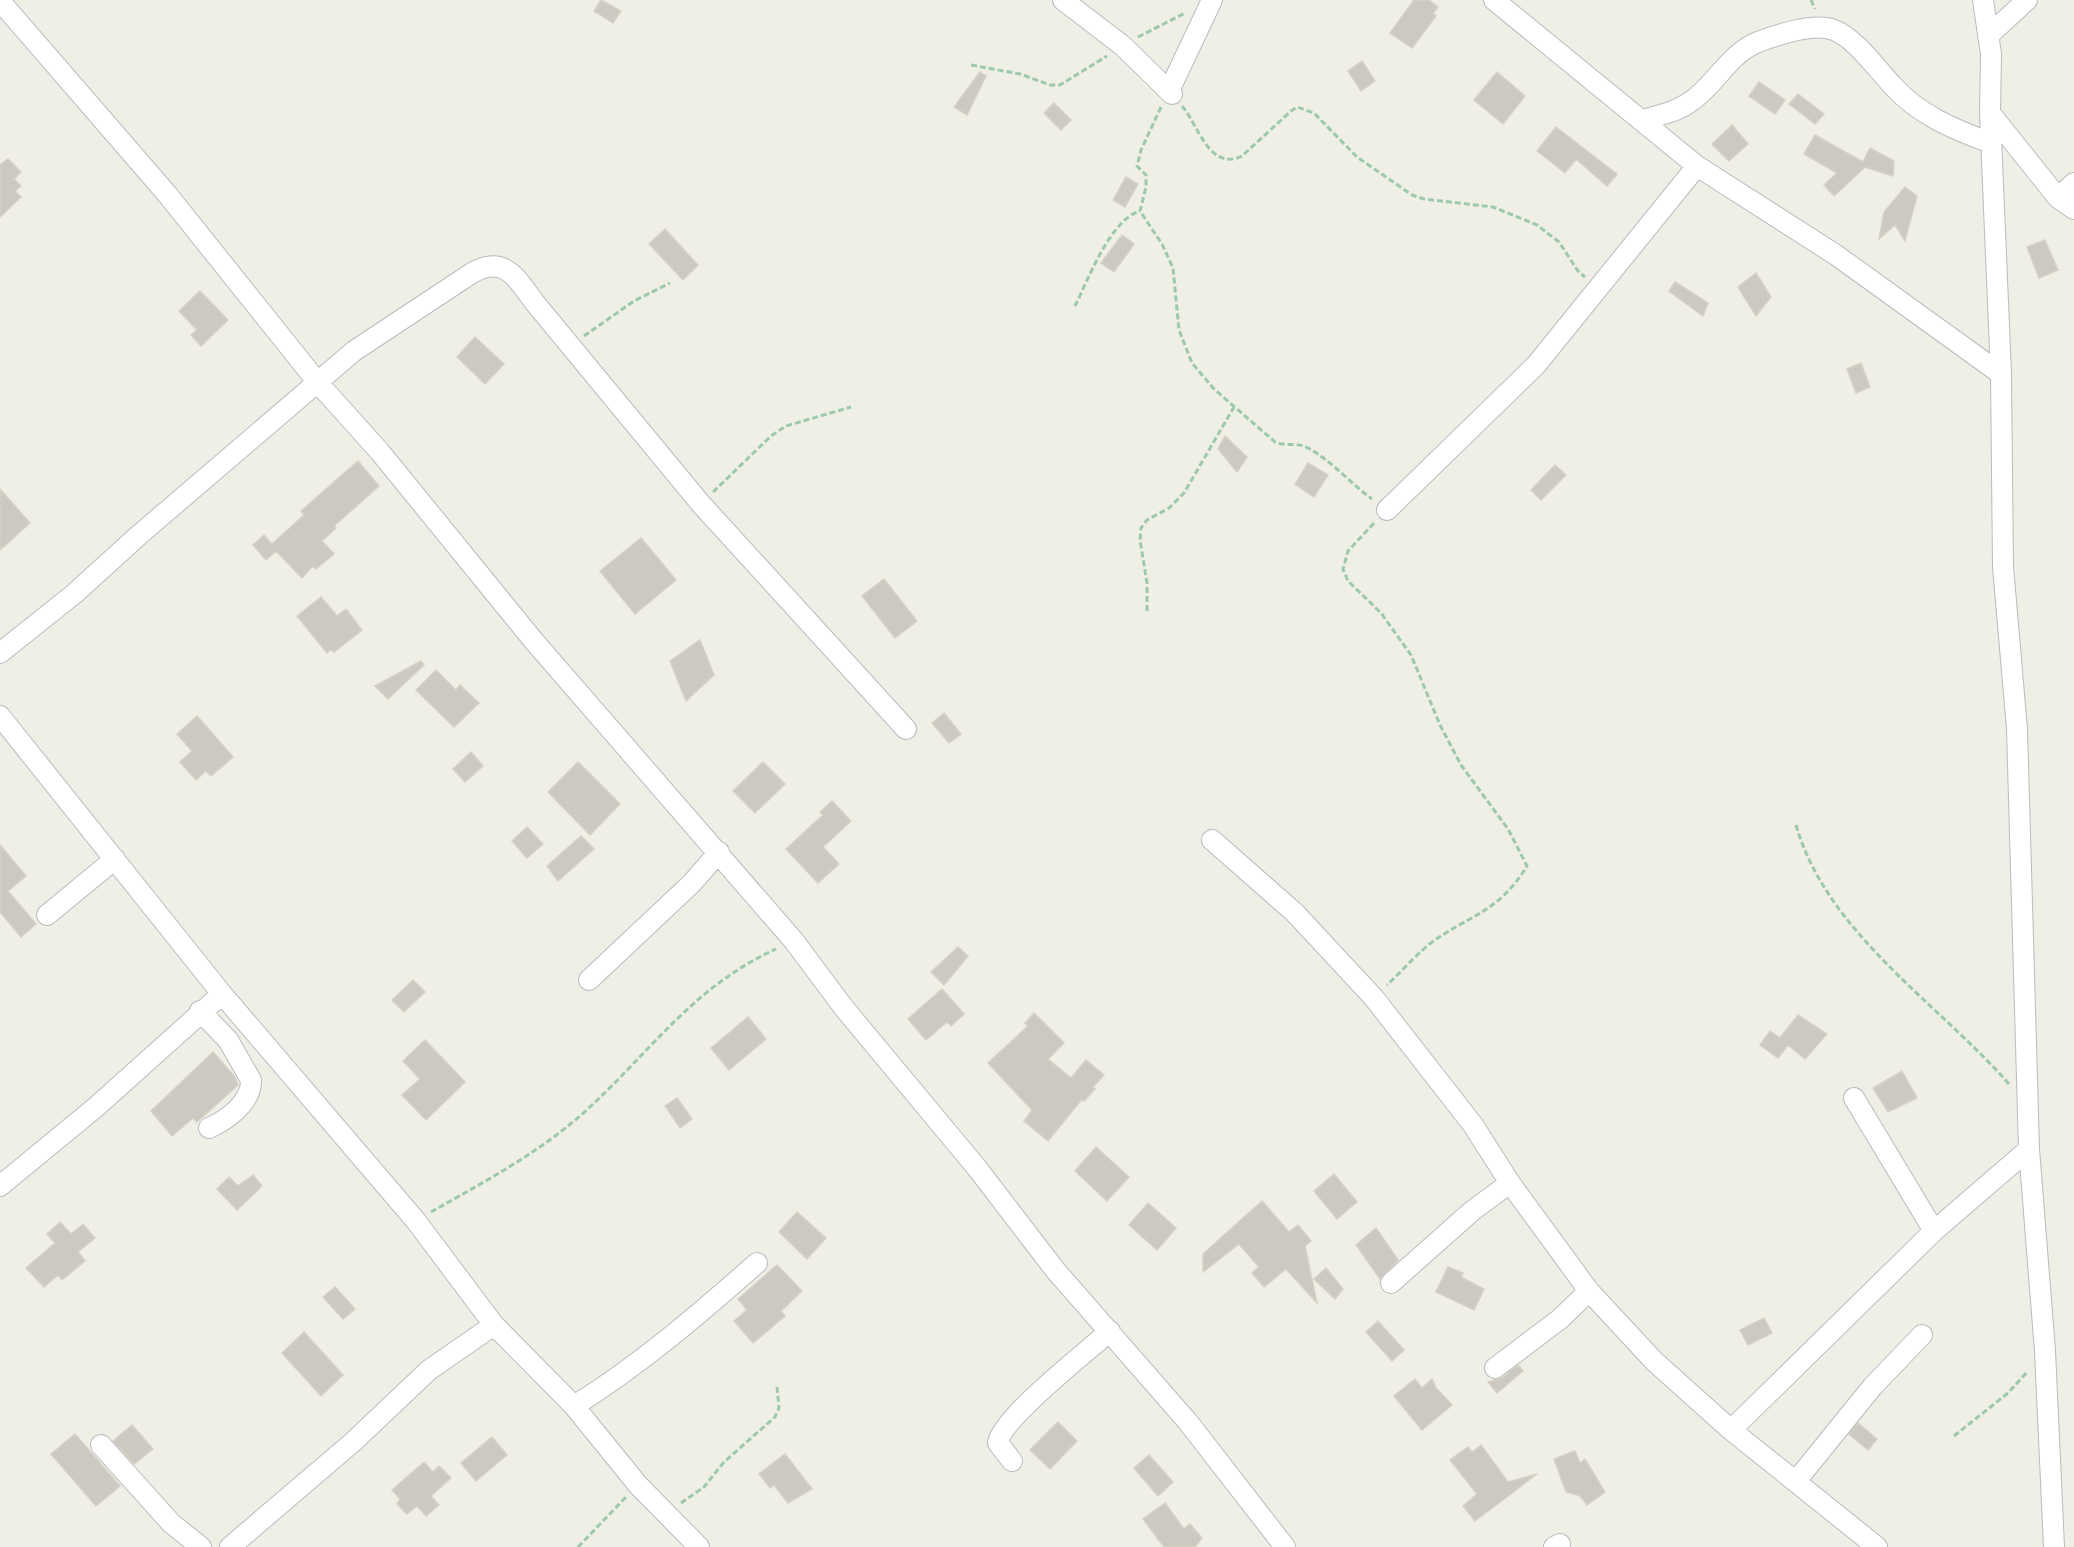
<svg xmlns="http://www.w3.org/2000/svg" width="2074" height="1547" font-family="'Exo 2',sans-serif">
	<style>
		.building { fill: #ccc9c3; stroke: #d5d1c4; stroke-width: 1.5 }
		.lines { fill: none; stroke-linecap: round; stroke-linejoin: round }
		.minor-casing { stroke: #b8bbc0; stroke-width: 22 }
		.path { stroke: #9bc9ab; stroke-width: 3; stroke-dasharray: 6 3; stroke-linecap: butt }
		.minor { stroke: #fff; stroke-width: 20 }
	</style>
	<rect width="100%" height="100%" fill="#f0efe6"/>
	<path class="building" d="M601,0L621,11L613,23L594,11Z
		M1414,0H1429L1438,7L1433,13L1436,16L1412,48L1390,33Z
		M1362,61L1375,81L1361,91L1348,71Z
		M980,72L986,76L967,115L954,107Z
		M1497,72L1525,96L1503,124L1474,100Z
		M1759,82L1785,100L1775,114L1749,96Z
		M1798,94L1824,114L1815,124L1789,104Z
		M1054,103L1071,120L1061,130L1044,113Z
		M1732,125L1748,144L1729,161L1712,144Z
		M1556,127L1617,174L1607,186L1576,159L1565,173L1537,151Z
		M1815,135L1863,162L1870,148L1894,161L1893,176L1865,167L1834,196L1824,185L1837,173L1804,154Z
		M8,159L21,172L14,179L21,186L15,191L21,197L0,217V165Z
		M1126,177L1138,184L1125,207L1113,200Z
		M1905,187L1917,196L1905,241L1895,225L1879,239L1884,212Z
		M665,229L698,265L683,280L649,244Z
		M1122,235L1134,244L1114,272L1101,263Z
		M2045,240L2058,270L2039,278L2027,247Z
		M1756,273L1771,297L1756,316L1738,287Z
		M1675,282L1708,303L1703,316L1669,291Z
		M200,291L228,320L201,346L191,335L197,330L179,311Z
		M475,337L504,364L485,384L457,357Z
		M1861,363L1870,387L1856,393L1847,369Z
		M1225,436L1247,457L1237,472L1218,449Z
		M358,461L379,486L334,526L336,528L322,541L334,554L316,569L313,566L302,578L276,551L266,560L253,545L264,535L272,544L304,515L301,511Z
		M1308,463L1328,475L1314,497L1295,484Z
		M1555,465L1566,475L1541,500L1531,490Z
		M0,489L30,523L0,550Z
		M641,538L676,580L635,614L600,571Z
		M884,579L917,621L895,638L862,596Z
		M321,597L337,616L346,609L362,630L334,652L331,649L327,653L297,616Z
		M700,640L714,675L686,701L670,661Z
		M421,661L424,665L388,699L375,686Z
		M436,670L456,690L460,685L479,703L454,727L416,690Z
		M944,713L961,734L949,743L932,723Z
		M197,716L233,757L211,776L206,771L196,780L180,762L192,751L177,734Z
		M471,752L483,766L465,782L453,769Z
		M578,762L620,804L590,835L548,792Z
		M763,762L785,784L755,813L733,791Z
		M832,801L851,821L823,847L839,864L818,883L786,849L823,815L820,812Z
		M527,827L543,844L527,858L512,841Z
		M581,836L594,849L558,881L547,866Z
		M0,845L26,876L8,891L36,924L21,937L0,912Z
		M958,947L968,956L944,985L931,972Z
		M413,980L425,992L404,1012L392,1000Z
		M942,989L964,1014L951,1026L947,1022L926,1040L908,1019Z
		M1034,1013L1064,1043L1048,1059L1071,1078L1086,1060L1104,1075L1093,1087L1095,1089L1084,1101L1082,1099L1048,1141L1024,1121L1032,1110L988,1063L1028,1026L1025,1023Z
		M1798,1015L1827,1034L1805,1059L1788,1045L1778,1058L1760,1045L1770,1031L1780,1038Z
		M748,1017L766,1039L729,1070L711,1048Z
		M425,1040L465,1082L426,1120L402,1095L420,1079L403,1061Z
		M213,1052L235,1077L238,1085L197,1122L193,1118L172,1136L151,1111Z
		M1902,1071L1917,1098L1888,1112L1873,1088Z
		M677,1098L692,1119L680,1128L665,1106Z
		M1096,1147L1129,1177L1107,1201L1075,1171Z
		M1334,1174L1357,1202L1337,1219L1314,1191Z
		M253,1175L262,1186L237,1210L217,1189L229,1177L238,1186Z
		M1262,1201L1289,1232L1298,1225L1311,1241L1305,1246L1317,1303L1286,1269L1264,1287L1252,1273L1259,1267L1239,1244L1203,1272V1254Z
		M1148,1203L1176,1228L1157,1250L1129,1225Z
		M797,1212L826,1238L807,1259L779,1232Z
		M60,1222L71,1234L83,1224L95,1238L78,1252L85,1261L62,1280L58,1275L44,1287L26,1268L55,1243L47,1234Z
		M1376,1228L1398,1260L1380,1279L1356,1245Z
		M777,1265L802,1291L781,1311L785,1316L753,1343L734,1321L747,1310L738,1299Z
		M1448,1267L1463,1273L1461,1277L1484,1289L1474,1310L1436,1292Z
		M1326,1268L1343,1289L1335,1299L1314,1279Z
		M335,1287L355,1309L343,1319L323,1297Z
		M1764,1318L1772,1333L1748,1345L1740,1330Z
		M1378,1321L1404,1350L1392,1361L1366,1332Z
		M304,1332L343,1375L321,1396L282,1353Z
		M1518,1365L1523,1371L1497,1393L1488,1382L1502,1378Z
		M1415,1379L1422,1388L1432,1379L1436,1388L1452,1405L1422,1430L1394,1396Z
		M1058,1422L1077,1441L1050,1469L1030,1450Z
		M1858,1423L1877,1439L1868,1450L1849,1434Z
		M132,1425L153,1449L134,1464L113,1441Z
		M75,1434L120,1486L96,1506L51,1454Z
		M492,1437L507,1455L476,1481L461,1463Z
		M1481,1445L1508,1482L1537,1474L1475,1521L1463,1506L1477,1494L1450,1460L1468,1447L1472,1452Z
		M1575,1451L1580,1463L1585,1459L1605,1492L1587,1505L1580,1496L1566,1492L1554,1459Z
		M785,1454L812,1489L788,1503L774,1485L770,1488L759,1474Z
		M1149,1455L1173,1482L1158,1496L1134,1468Z
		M424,1462L433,1472L439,1466L451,1478L431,1496L439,1505L426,1516L417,1506L407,1514L397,1504L400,1499L392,1490Z
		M1165,1503L1184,1529L1190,1524L1202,1538L1195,1547H1164L1143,1519Z"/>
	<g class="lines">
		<defs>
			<path id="minor" d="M1063,0L1123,46L1172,94
				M1494,0L1697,166L1836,255L2001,374
				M1983,0L1991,54L1990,113L2001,374L2003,567L2017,729L2029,1149L2045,1351L2054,1547
				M0,1L167,194L319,384L380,452L533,640L794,941L844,1008L977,1168L1056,1271L1188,1422L1285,1547
				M1988,36L2027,0
				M1169,91L1212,0
				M1990,113L2058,198L2074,209
				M1643,120C1660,115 1676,112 1690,102C1716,85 1728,54 1758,42C1777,35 1814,22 1834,30C1855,38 1877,69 1893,86C1919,115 1955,130 1991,143
				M2058,198L2074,183
				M1387,510L1536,365L1697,166
				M0,653L74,594L139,535L354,351L472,273C505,254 517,279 535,303L701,504L906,729
				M0,716L222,994L416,1221L494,1325L574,1406L638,1485L699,1547
				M1212,840L1295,913L1374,998L1473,1125L1510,1183L1589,1291L1654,1361L1731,1430L1877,1547
				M47,915L115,859
				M589,980L692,883L719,852
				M200,1011L228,1040L251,1080C252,1102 227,1120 209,1128
				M1854,1098L1934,1231
				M0,1186L96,1107L222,994
				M1391,1283L1472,1211L1510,1183
				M1495,1368L1560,1319L1589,1291
				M574,1406C640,1365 699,1314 757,1263
				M1731,1430L1934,1231L2029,1149
				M101,1445L171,1523L201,1547
				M1012,1461L998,1443C1001,1418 1088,1351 1110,1331
				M1796,1481L1873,1386L1922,1335
				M230,1547L353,1442L429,1370L494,1325
				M1554,1547L1560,1544"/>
		</defs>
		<use href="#minor" class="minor-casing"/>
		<path class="path" d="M1811,0L1815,9
			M1138,37L1185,13
			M971,65L1020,74L1050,85H1060L1107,56
			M1182,106C1198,124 1209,172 1242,156L1291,111L1297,107L1314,113L1357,157L1412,195L1424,199L1493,207L1537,225L1559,242L1578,271L1585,277
			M1161,107L1141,150L1137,166L1146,175V187L1140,211L1162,244L1173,268L1179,330L1192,363L1214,389L1275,442C1286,447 1296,442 1306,447C1330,459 1350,483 1372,499
			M1075,306C1088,280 1110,220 1140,211
			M584,336L634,301L670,283
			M713,492L771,436L786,426L851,407
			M1374,523L1348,551L1343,569L1348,581L1381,613L1411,655L1440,725L1461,765L1508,829L1527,866C1497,915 1467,915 1427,946C1413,958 1400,973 1387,985
			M1147,611V583L1140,540L1141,528L1147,520L1169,508L1184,493L1234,407
			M1796,825C1827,933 1938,1003 2009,1084
			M431,1212C482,1183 535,1155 580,1116C647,1057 690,988 776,949
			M1954,1436L2008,1393L2028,1371
			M681,1503L704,1487L724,1462L775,1417L779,1408L777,1387
			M578,1547L626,1497"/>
		<use href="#minor" class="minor"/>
	</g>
</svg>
